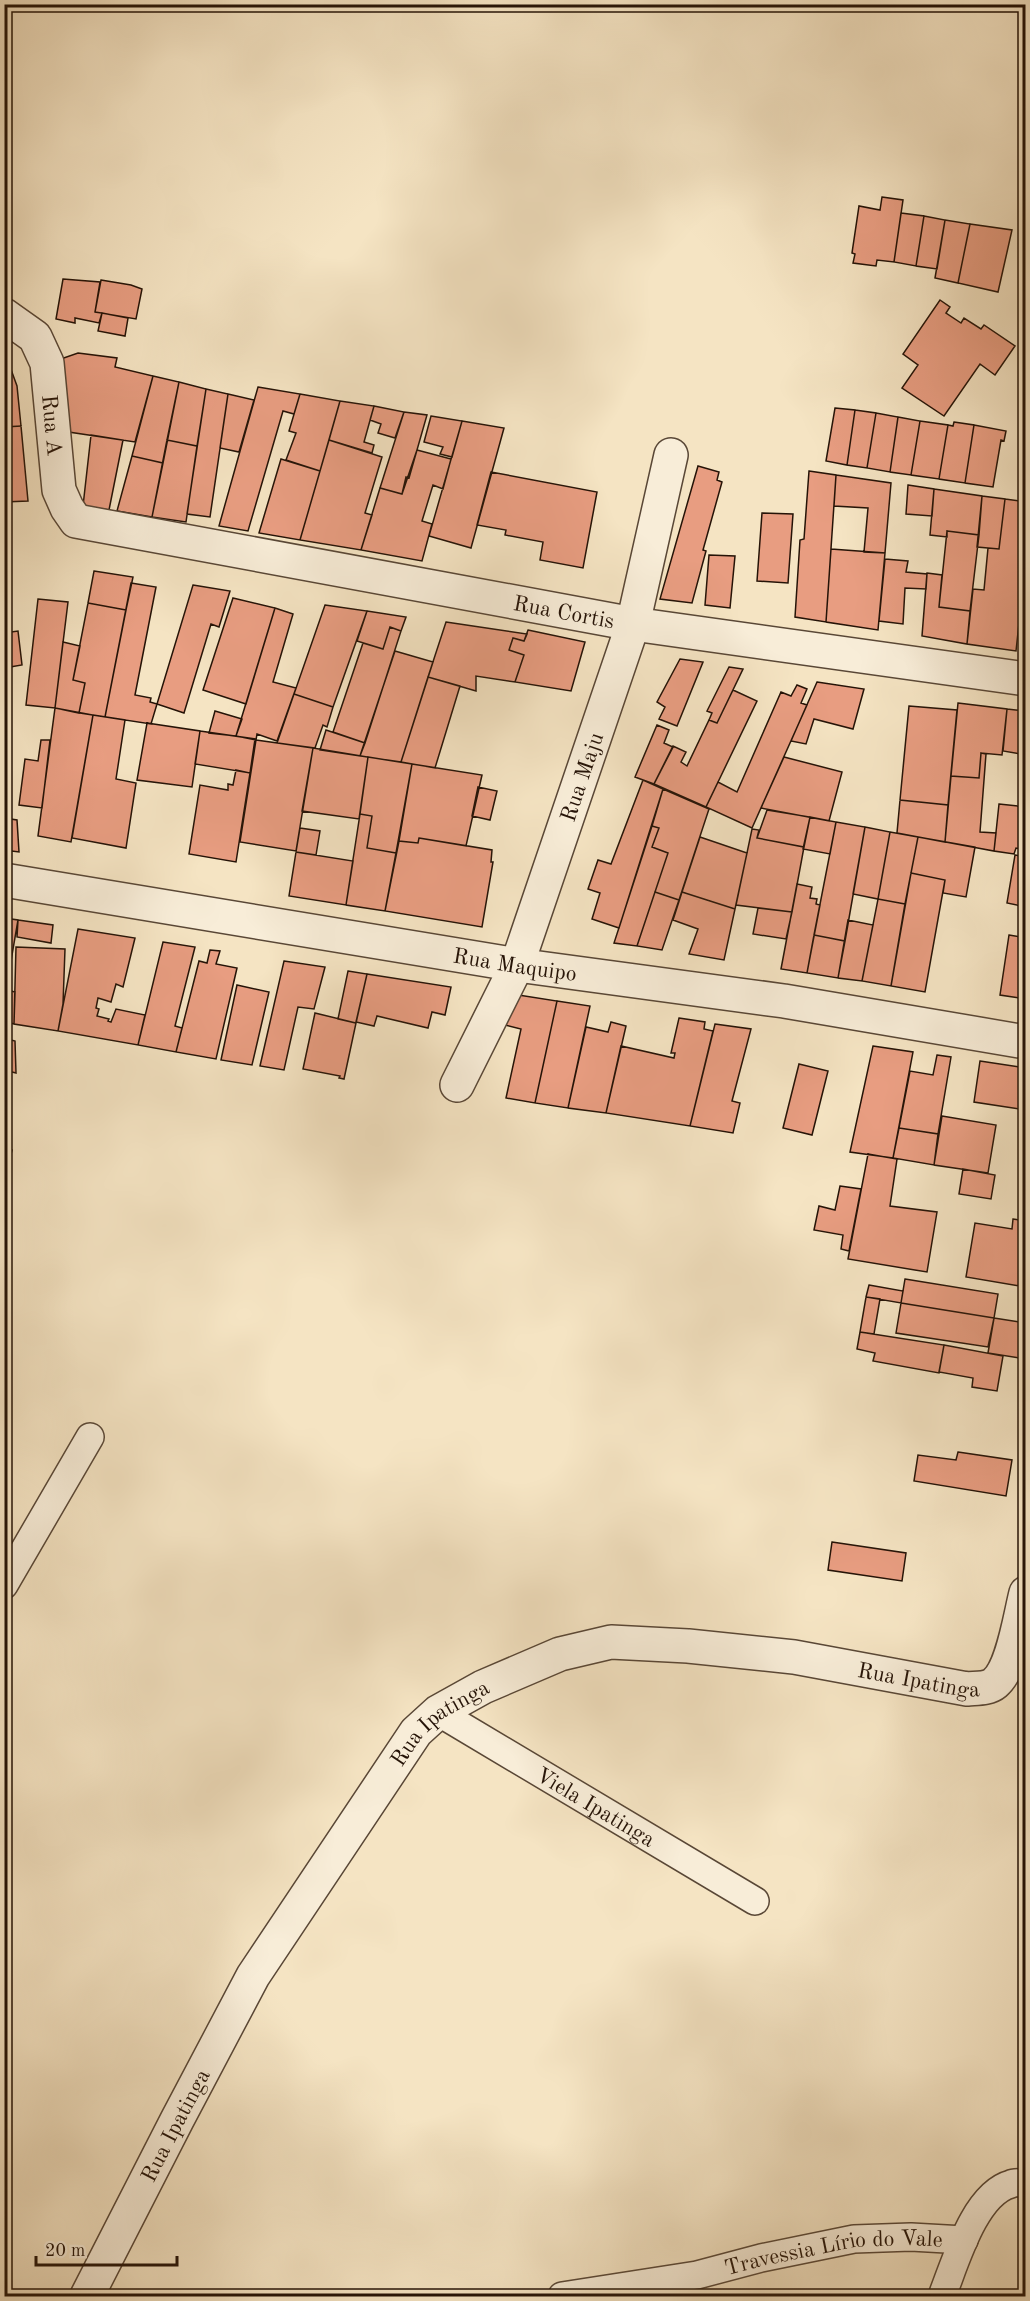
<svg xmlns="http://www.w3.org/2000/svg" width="1030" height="2301" font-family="'Old Standard TT',serif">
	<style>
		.building { fill: #e89d81; stroke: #251307; stroke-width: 1.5 }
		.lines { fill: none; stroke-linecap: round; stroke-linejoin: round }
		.lane-casing { stroke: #594736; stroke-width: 30 }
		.street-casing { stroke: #594736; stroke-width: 36 }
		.lane { stroke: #f8edd8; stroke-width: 27 }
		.street { stroke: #f8edd8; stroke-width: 33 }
		.labels { text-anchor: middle; stroke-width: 6; stroke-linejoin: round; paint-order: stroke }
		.street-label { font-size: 22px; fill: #251307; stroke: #f8edd8 }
	</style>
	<rect width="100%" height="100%" fill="#f5e4c3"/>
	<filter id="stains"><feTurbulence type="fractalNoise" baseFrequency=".00333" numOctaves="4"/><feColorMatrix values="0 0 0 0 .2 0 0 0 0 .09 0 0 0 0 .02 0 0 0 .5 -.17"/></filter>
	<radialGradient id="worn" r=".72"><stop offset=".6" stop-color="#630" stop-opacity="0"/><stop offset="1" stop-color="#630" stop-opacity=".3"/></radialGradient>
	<path class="building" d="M882,197L903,200L894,262L877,260L876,266L853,263L855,254L852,253L859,206L880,210Z
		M901,213L924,216L916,266L894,262Z
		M924,216L945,220L937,269L916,266Z
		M945,220L970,224L958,283L935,278Z
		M970,224L1012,230L998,292L958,283Z
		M63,279L100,282L95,312L102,313L99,323L75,318V323L56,319Z
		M101,280L131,285L142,289L136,319L95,312Z
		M940,300L950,307L946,313L961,323L964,318L981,329L984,325L1015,346L995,375L980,364L944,416L902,388L918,365L903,354Z
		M102,313L128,318L125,336L98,331Z
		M78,353L117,358L115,367L153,376L135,442L62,431L55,361Z
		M4,362L9,364L17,386L21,426L4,427Z
		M153,376L179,382L163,463L132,456Z
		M179,382L206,389L197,446L167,440Z
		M258,387L300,394L294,414L283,411L248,531L219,526Z
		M206,389L228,394L210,517L187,514Z
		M228,394L254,400L239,452L220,448Z
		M300,394L340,401L320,471L286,460L296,433L289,431Z
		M340,401L374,406L364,442L374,445L372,453L329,440Z
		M374,406L404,412L395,438L378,433L381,424L370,420Z
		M835,408L855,410L847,465L826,461Z
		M855,410L876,413L867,468L847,465Z
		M404,412L427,415L409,478L406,477L402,494L380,488Z
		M876,413L898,417L890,472L867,468Z
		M431,416L462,421L452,457L440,454L443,447L424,442Z
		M898,417L920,421L911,475L890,472Z
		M462,421L504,428L471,548L429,536Z
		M920,421L948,425L939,479L911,475Z
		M954,422L974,425L965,483L939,479L948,425L953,426Z
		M974,425L1006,431L1004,441L1001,440L993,487L965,483Z
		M21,426L28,501L4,502V427Z
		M91,435L123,440L109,510L83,506Z
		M167,440L197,446L186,522L152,517Z
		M329,440L382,457L365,513L372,515L361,550L300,540Z
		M417,450L451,459L443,489L433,485L422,521L432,524L422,561L361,550L380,488L402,494Z
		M132,456L163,463L152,517L117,511Z
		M281,459L320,471L300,540L259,533Z
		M698,466L719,472L717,480L722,482L703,550L706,551L692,603L660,599Z
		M809,471L836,475L826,622L795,617L800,540L804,539Z
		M491,472L597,492L583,568L540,560L543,542L505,535L506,530L477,525Z
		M836,475L891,483L885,553L864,552L868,508L834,506Z
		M908,485L934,489L932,516L906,514Z
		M934,489L982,496L979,535L947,531V537L930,535Z
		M982,496L1005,499L999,549L977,547Z
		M1005,499L1026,502V558L1016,651L967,644L973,589L984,590L988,548L999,549Z
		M762,513L793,514L788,583L757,581Z
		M947,531L979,535L970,611L939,607Z
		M831,549L885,553L878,630L826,622Z
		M709,555L735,556L730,608L705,605Z
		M885,559L908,561L906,572L927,574L926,589L905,588L903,624L879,621Z
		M94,571L133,577L126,610L88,603Z
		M927,573L942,575L939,607L970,611L967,644L922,636Z
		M131,583L156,587L135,695L151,698L150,702L157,704L151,724L105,717Z
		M193,585L230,591L219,627L211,624L184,713L157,704Z
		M233,598L275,608L246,704L203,690Z
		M38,599L68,602L55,708L26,705Z
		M88,603L126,610L105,717L79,713L85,683L73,680Z
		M325,605L367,611L333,707L294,694Z
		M275,608L293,614L273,682L296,688L277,741L257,734L256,740L236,736Z
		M367,611L406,617L401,631L390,627L383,649L357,641Z
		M446,622L527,634L524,641L513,638L509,650L524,655L515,682L476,676V691L428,677Z
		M390,627L401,631L365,743L333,732L363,643L383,649Z
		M528,630L585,642L571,691L515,682L524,655L509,650L513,638L524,641Z
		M18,631L22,665L4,668V633Z
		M63,642L80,646L73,680L85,683L79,713L55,708Z
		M395,651L433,662L401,762L360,756Z
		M680,659L703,662L677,726L659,719L665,707L657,702Z
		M729,667L743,669L717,723L709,720L712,713L707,711Z
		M428,677L460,686L435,768L401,762Z
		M817,682L864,689L853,729L814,719L806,744L791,741Z
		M797,685L807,689L801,703L807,705L752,828L706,807L718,782L737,792L781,692L791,696Z
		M733,690L757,701L706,807L654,784L673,746L686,752L681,762L687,766L709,720L717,723Z
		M294,694L333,707L327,727L323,725L315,748L277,743Z
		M4,703L9,704L11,731L6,730L4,737Z
		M958,703L1007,709L1002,755L981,753L979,778L951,776Z
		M909,706L957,710L948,805L900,800Z
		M55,708L93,715L71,842L38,836Z
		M1007,709L1026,711V755L1003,751Z
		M215,711L242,719L236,736L209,733Z
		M93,715L125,720L116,779L136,783L126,848L72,838Z
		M147,723L200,731L192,787L137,780Z
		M657,725L669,730L664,743L673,747L654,784L635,777Z
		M326,730L365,743L360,756L320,750Z
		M200,731L255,739L250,773L195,764Z
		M41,740H50L42,808L19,805L25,759L38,761Z
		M256,740L313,748L296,851L240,842Z
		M313,748L368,757L359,819L302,811Z
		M981,753L986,754L980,832L996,833L994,851L945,842L951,776L979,778Z
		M368,757L412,764L396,853L367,848L372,816L360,814Z
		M784,757L842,772L829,821L761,808Z
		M412,764L482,775L466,846L419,838L418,843L399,841Z
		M236,770L250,773L236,862L189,854L200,785L228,790V784L233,785Z
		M643,780L663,789L619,928L592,919L600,893L588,889L598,860L611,864Z
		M478,787L497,791L490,820L472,816Z
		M663,789L709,809L679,900L655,892L668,853L652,847L659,828L652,826Z
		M900,800L948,805L945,842L897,833Z
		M999,804L1026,807V850L1016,848L1014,854L994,851Z
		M767,810L810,817L804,847L757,838Z
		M360,814L372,816L367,848L396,853L385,911L346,905Z
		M810,817L836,822L830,854L803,849Z
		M4,818L17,820L19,852L4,850Z
		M836,822L865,827L845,941L814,935Z
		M652,826L659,828L652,847L668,853L637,946L614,943Z
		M865,827L890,832L878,899L853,894Z
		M300,828L320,831L316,855L296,852Z
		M752,829L759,830L757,838L804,847L792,912L736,905Z
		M890,832L918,837L905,904L878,899Z
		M700,837L747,853L735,909L682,892Z
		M918,837L975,847L966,897L943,893L945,880L911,873Z
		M419,838L492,850L491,862H493L482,927L385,911L399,841L418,843Z
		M296,852L353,861L346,905L289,896Z
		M1015,855L1026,857V907L1007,903Z
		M911,873L945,880L925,992L891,986Z
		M797,884L812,887L810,898L817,899L816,904L820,905L807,973L781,969Z
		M655,892L679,900L662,950L637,946Z
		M682,892L735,909L724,960L689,954L698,929L673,920Z
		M878,899L905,904L891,986L862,981Z
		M758,908L792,912L786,939L753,934Z
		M4,918L18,920L10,967L4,966Z
		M18,920L53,925L51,943L17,937Z
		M848,920L873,925L862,981L838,978Z
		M78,929L135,938L123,987L116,984L111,1002L98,998L96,1008L99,1009L97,1016L109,1019L108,1021L111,1022L116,1009L145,1015L138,1045L58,1031Z
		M814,935L845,941L838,978L807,973Z
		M1009,935L1026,938V999L1000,995Z
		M163,942L195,947L175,1026L182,1028L176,1052L138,1045Z
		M16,947L65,949L63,1004L58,1031L14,1024Z
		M210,950L220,951L216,964L237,968L216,1059L176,1052L199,961L207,963Z
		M284,961L325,967L314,1009L298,1007L284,1070L260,1066Z
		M348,971L367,974L356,1023L338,1019Z
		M367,974L451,987L445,1015L432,1012L428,1028L377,1016L374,1026L356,1022Z
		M237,985L269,992L252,1065L221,1060Z
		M4,989L15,992L14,1024L4,1021Z
		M512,994L557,1001L535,1103L506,1098L521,1029L505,1025Z
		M557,1001L590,1006L568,1108L535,1103Z
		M315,1013L356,1023L344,1079L339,1078L340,1076L303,1069Z
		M679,1018L705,1022L704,1029L713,1031L690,1126L606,1113L621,1046L674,1058L675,1053H671Z
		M611,1022L626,1026L606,1113L568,1108L586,1027L608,1032Z
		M715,1024L751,1029L732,1101L740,1103L733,1133L690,1126Z
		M4,1038L15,1041L16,1073L4,1070Z
		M873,1046L913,1052L893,1158L850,1152Z
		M937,1055L951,1057L938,1134L899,1128L910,1071L933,1075Z
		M980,1061L1026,1068V1110L974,1102Z
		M799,1064L828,1071L812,1135L783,1128Z
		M942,1116L996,1125L988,1173L934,1165Z
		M899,1128L938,1134L934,1165L893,1158Z
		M4,1148L12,1150L4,1184Z
		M868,1154L897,1159L890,1206L937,1212L927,1272L848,1259Z
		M963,1169L995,1175L991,1199L959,1194Z
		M840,1186L861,1189L849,1251L841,1249L843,1235L814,1230L819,1206L835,1210Z
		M1013,1219L1026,1221V1287L966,1277L975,1223L1012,1229Z
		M905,1279L998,1294L994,1318L901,1303Z
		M869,1285L903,1291L901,1303L866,1297Z
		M866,1297L880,1299L874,1334L860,1332Z
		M901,1303L994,1318L988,1347L896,1333Z
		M994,1318L1026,1323V1359L988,1353Z
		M860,1332L944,1345L939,1373L873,1361L875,1353L857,1349Z
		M944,1345L1003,1356L997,1391L972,1387L973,1378L939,1372Z
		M958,1452L1012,1460L1006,1496L914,1481L918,1455L956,1460Z
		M832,1542L906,1553L902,1581L828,1570Z"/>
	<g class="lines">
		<defs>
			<g id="lane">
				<path d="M4,1585L90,1437"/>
				<path id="s1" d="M438,1712L755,1901"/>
				<path id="s2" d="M562,2296L697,2275L761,2258L854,2239L911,2237L964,2240"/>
				<path d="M942,2296C955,2264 974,2194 1011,2184C1015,2182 1021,2183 1026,2183"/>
			</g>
			<g id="street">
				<path id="s3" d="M4,315L35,337L47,363L59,490L67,508L76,521L633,624L1026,679"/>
				<path id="s4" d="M4,880L517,965L784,1001L1026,1042"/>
				<path id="s5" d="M457,1085L517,965L633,624L671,455"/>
				<path id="s6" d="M87,2296L177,2120L253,1976L416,1732L438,1712L483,1687L560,1654L611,1642L688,1646L794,1657L967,1689C976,1688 988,1689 995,1683C1013,1668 1020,1616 1026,1593"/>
			</g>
		</defs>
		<use href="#lane" class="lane-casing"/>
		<use href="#street" class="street-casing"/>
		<use href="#lane" class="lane"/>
		<use href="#street" class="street"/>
	</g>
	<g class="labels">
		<g class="street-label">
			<text dy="8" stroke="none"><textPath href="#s3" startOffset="129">Rua A</textPath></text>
			<text dy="8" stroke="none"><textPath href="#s3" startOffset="726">Rua Cortis</textPath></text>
			<text dy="8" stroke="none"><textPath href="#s5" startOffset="333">Rua Maju</textPath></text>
			<text dy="8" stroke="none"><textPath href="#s4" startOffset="518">Rua Maquipo</textPath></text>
			<text dy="8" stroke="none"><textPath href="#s6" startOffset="1182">Rua Ipatinga</textPath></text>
			<text dy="8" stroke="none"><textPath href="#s6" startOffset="678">Rua Ipatinga</textPath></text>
			<text dy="8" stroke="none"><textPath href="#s1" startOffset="184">Viela Ipatinga</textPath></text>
			<text dy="8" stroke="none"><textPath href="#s6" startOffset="192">Rua Ipatinga</textPath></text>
			<text dy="8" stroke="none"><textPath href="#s2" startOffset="276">Travessia Lírio do Vale</textPath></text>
		</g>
	</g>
	<rect width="1030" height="2301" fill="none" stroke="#f5e4c3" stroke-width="24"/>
	<rect x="6" y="6" width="1018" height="2289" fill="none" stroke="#251307" stroke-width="3"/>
	<rect x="12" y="12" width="1006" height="2277" fill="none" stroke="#251307" stroke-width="1.5"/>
	<path d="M36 2256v9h141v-9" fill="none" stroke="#251307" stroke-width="3"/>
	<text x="45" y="2256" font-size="18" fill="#251307" stroke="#f8edd8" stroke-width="4.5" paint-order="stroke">20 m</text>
	<rect width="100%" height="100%" filter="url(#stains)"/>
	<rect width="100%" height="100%" fill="url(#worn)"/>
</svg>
